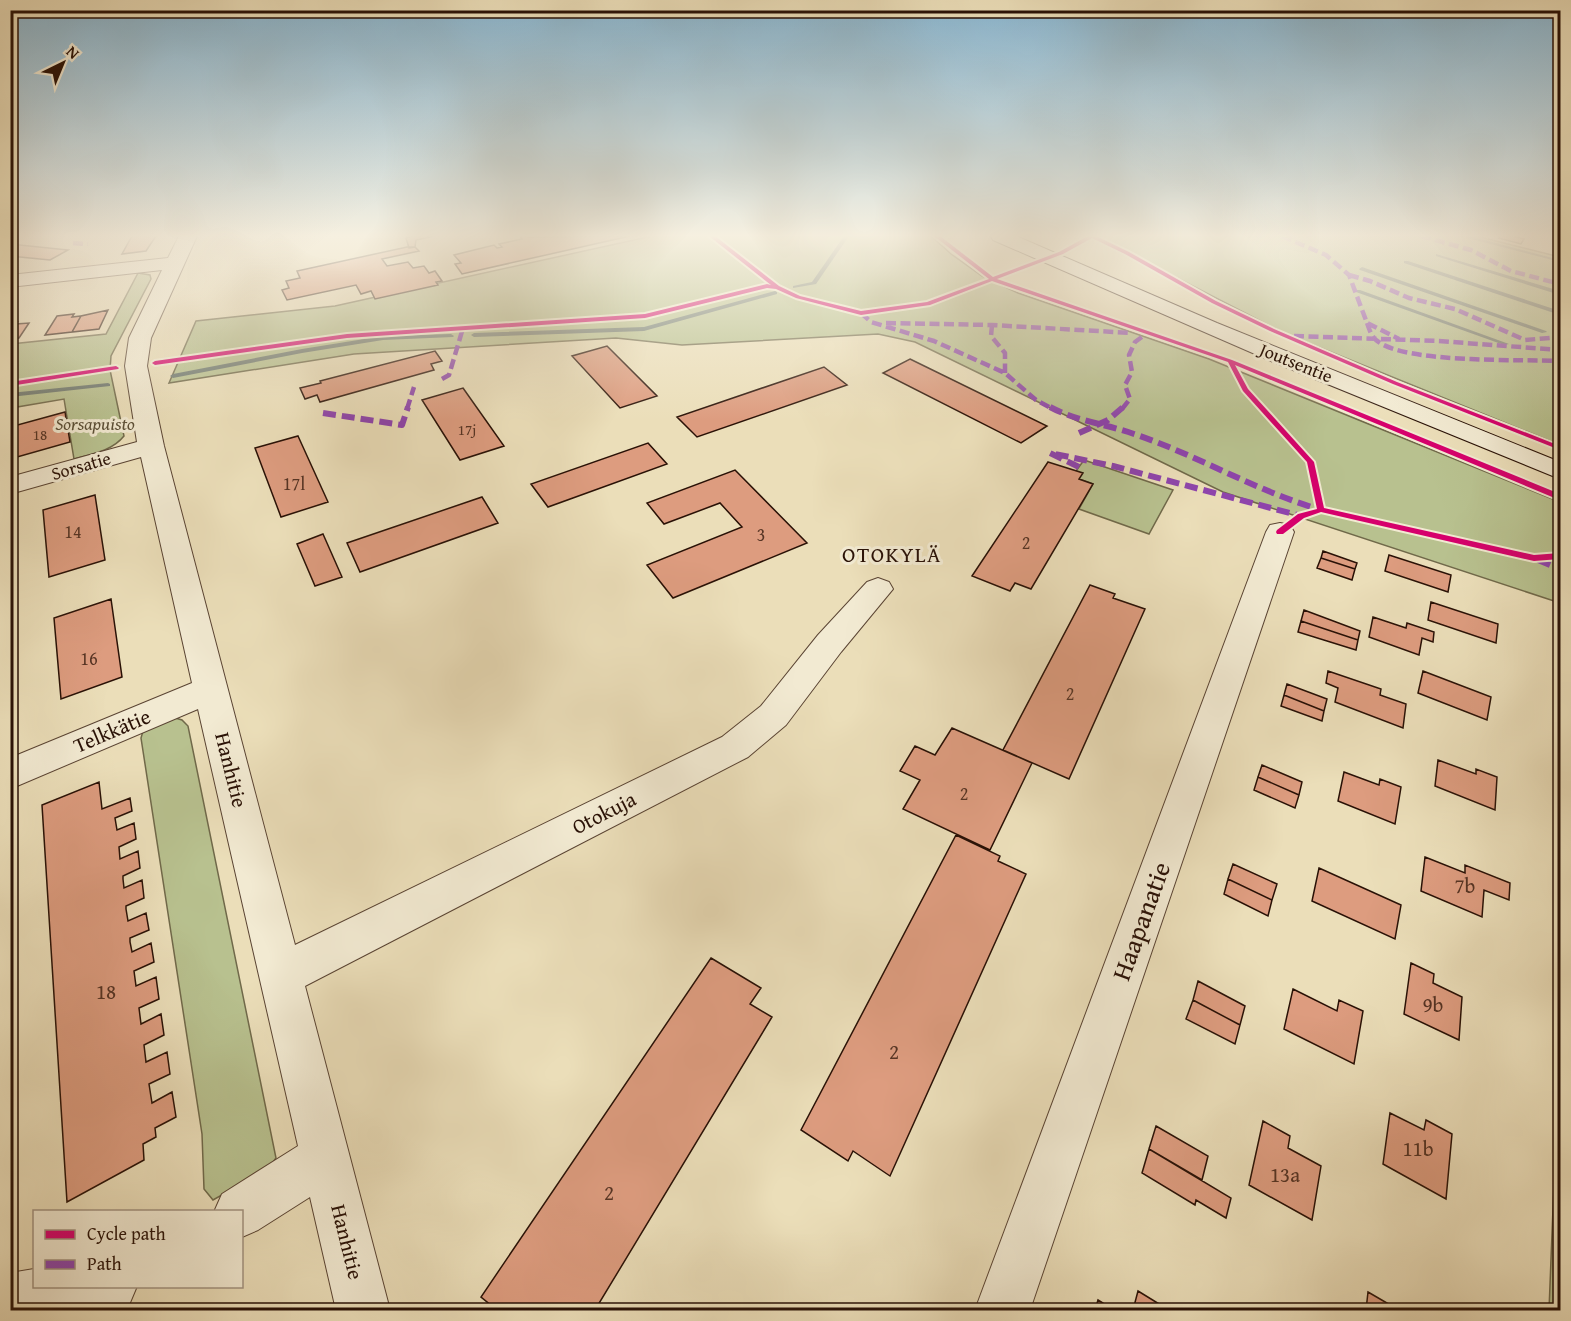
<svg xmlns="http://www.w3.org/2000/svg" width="1571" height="1321" font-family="'Gentium Book Plus',serif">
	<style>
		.green { fill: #b8c18f; stroke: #70694a; stroke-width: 1.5 }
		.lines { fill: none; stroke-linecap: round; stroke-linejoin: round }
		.stream { fill: #6c776e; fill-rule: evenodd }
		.building { fill: #dd9c7f; stroke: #291106; stroke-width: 1.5 }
		.street-casing { stroke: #5a4433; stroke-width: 2 }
		.secondary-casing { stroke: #291106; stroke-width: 2 }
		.street { fill: #f2ead2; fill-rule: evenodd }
		.secondary { fill: #f2ead2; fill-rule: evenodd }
		.quiet-far1 { stroke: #8e44ad; stroke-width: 4.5; stroke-dasharray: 10 4.5; stroke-linecap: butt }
		.quiet { stroke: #8e44ad; stroke-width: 6; stroke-dasharray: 13 6; stroke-linecap: butt }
		.cycleway-casing { stroke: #f2ead2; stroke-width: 4 }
		.cycleway { fill: #d6006c; fill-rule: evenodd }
		.labels { text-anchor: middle; stroke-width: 6; stroke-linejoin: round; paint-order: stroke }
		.far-number-label { font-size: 15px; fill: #563424 }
		.far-street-label { font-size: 18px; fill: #291106; stroke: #f2ead2 }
		.far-park-label { font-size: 18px; font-style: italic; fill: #5b4f36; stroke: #f2ead2 }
		.number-label { font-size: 18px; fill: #563424 }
		.street-label { font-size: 21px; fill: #291106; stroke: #f2ead2 }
		.near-number-label { font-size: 21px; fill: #563424 }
		.neighbourhood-label { font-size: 22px; letter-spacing: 1.5px; fill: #291106; stroke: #f2ead2 }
		.near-street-label { font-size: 26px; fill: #291106; stroke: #f2ead2 }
	</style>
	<rect width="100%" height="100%" fill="#ebdeb9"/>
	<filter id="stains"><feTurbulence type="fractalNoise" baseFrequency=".00333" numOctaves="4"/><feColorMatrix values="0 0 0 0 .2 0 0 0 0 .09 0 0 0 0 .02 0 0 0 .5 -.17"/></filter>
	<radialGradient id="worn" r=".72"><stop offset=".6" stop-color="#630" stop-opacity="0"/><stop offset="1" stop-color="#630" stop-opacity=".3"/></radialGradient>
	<path class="green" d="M652,236H931L951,254L982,276L1018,293L1209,359L1560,502V603L1223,492L915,342L878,334L682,345L616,338L354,354L169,383L196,321L335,306Z
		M1096,236H1476L1560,257V445L1284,333Z
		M138,273L150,275L151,279L111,356L110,370L124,436C112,451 92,454 74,459L64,399L11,408V344L106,334Z
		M1084,460L1173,490L1149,534L1079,509L1093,484L1079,479L1076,471Z
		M172,717L182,720L188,726L276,1158L268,1169L213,1200L204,1189L202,1134L141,738L143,731Z
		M1560,1031V1310H1549Z"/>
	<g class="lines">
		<path class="stream" d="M844,236H849L816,284L793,288V286L812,282Z
			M1460,236H1470L1560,260V262Z
			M1436,254L1560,291V295L1436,256Z
			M1404,261H1408L1560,311V315L1404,263Z
			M1362,267L1546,331L1547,332L1542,333L1360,270L1359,269Z
			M1356,290H1360L1509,344L1504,345L1356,292Z
			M775,291L777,292V294L644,331L474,337L471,335L474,333L644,327Z
			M451,334L454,336L453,337L383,340L302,353L173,378L170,376L173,374L302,349L383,336Z
			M108,383L110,384V386L10,397V393Z"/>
	</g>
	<path class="building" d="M132,236H156L146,251L122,254Z
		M413,236H434L416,240L415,247L409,248L406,238Z
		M520,236L529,237L630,236L462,274L455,264L461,263L454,255L494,245L497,248L502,247L499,244L522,239Z
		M1501,236H1513L1524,239L1521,244L1499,238Z
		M10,244L68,250L50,260L10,256Z
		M407,247H415L419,251L382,259L387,266L408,262L413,268L424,266L429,273L435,271L442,281L436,282L438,285L375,299L371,291L361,294L356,285L287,300L282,290L289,288L286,281L300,278L297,271Z
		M108,310L99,329L72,332L81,316Z
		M74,314L72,317L81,316L72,332L45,335L57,316Z
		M17,322L15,324L29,323L19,338L10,339V323Z
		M607,346L657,396L620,408L572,356Z
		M435,351L442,361L431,364L434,370L320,402L317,395L305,399L300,388L321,383L320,381Z
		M910,359L1047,426L1021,443L883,373Z
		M824,367L847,385L697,437L677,417Z
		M463,388L504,446L460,460L422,400Z
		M65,412L70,442L10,459V427Z
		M298,436L328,502L281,517L255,448Z
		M648,443L667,464L548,507L531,484Z
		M1048,462L1083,473L1079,479L1093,484L1031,589L1015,583L1010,591L972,576Z
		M735,470L807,543L673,598L647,565L742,527L720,503L664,524L647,503Z
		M95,495L105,560L49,577L43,510Z
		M482,497L498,523L360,572L347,543Z
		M323,534L342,577L315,586L297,544Z
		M1323,551L1357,563L1355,569L1321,558Z
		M1389,555L1451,575L1448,592L1385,571Z
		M1321,558L1355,569L1352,580L1317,568Z
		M1090,585L1115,594L1113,598L1145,609L1069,779L1003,750Z
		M111,599L122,677L61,699L54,618Z
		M1431,602L1498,624L1496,643L1428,620Z
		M1304,610L1360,631L1358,640L1301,621Z
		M1373,617L1406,628L1407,623L1434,632L1433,642L1422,638L1419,655L1369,637Z
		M1301,621L1358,640L1356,650L1298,632Z
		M1328,671L1381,689L1380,695L1406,704L1403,728L1335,702L1338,688L1326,683Z
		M1423,671L1491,697L1487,720L1418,693Z
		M1287,684L1327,699L1324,711L1284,695Z
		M1284,695L1324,711L1322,721L1281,706Z
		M952,728L1032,763L990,850L903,809L920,780L900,771L915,746L935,755Z
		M1438,760L1476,774V769L1497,777L1495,810L1435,786Z
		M1262,765L1302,782L1299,795L1258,777Z
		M1344,772L1379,785L1380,779L1401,787L1395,824L1338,801Z
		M1258,777L1299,795L1295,808L1254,790Z
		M99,782L102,809L130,798L132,811L115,818L117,830L134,823L136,839L119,847L120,859L138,851L140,868L123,876V879L124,888L142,880L144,898L126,906V909L128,921L146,913L149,930L130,938V942L132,952L151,943L154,962L134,971L136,986L156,977L159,999L139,1008L141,1024L161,1014L164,1035L144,1045L146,1062L167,1052L170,1074L149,1084L152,1103L172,1092L176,1117L155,1128L156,1137L143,1144L144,1160L67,1202L42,805Z
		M956,835L1000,856L998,861L1026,874L890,1176L853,1151L848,1161L801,1130Z
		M1425,857L1465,873V865L1510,883L1509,900L1484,890L1482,917L1421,891Z
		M1233,864L1277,884L1272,900L1228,879Z
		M1319,868L1401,905L1395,939L1312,901Z
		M1228,879L1272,900L1268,916L1224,894Z
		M711,958L761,988L750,1004L772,1017L595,1310H497L481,1297Z
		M1411,963L1434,974L1433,983L1462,997L1459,1040L1404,1014Z
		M1198,981L1245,1006L1240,1025L1193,1000Z
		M1293,989L1337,1011L1339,1000L1363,1011L1354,1064L1284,1029Z
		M1193,1000L1240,1025L1235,1044L1186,1019Z
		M1390,1113L1424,1130L1426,1120L1452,1134L1446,1199L1383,1164Z
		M1263,1121L1290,1136L1288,1148L1321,1166L1312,1220L1249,1185Z
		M1156,1126L1208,1156L1202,1180L1149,1149Z
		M1149,1149L1231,1198L1226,1218L1196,1200L1195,1205L1142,1173Z
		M1138,1291L1169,1310H1133Z
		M1368,1292L1399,1310H1366Z
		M1098,1300L1114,1310H1095Z"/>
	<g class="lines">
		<defs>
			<path id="street" d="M179,236H197L151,338L147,366L164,446L295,945L722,737L761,706L818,635L867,582L878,578L889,582L893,589L841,652L786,725L748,757L305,986L390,1310H336L310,1197L258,1230L242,1237V1212H214L222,1194L298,1146L198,709L10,789V758L192,683L141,457L10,494V477L137,442L125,366L129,338L162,270L10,287V275L168,258Z
				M1280,523L1290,525L1294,532L1030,1310H975L1266,532L1270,525Z
				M34,1269V1286H137L129,1305L116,1310H10V1273Z"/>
			<path id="secondary" d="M991,236H1016L1217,323L1560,462V479L1271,361L993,240Z"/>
		</defs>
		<use href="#street" class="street-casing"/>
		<use href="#secondary" class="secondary-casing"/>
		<use href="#street" class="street"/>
		<use href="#secondary" class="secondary"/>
		<path class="quiet-far1" d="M1282,236L1326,255L1349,275L1367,323L1399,339
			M1421,236L1471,250L1511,271L1560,284
			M73,243L88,244
			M1349,275L1370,281L1409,298L1455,309L1525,340L1560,337
			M861,313L871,322L934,341L1005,373L1036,400L1053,409
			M886,323L992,325L1132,333
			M1367,323C1369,328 1371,336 1376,340C1403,364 1521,359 1560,361
			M992,325L991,336L1005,353V373
			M1294,336L1439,341L1560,350
			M442,379L449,375L463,328
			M407,409L414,387
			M1122,409L1130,399L1125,385L1132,372L1129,355L1135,342L1146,334"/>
		<path class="quiet" d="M1050,407C1076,421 1106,424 1134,434C1197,455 1254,490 1318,509
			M323,413L402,425L408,407
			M1079,433L1108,420L1123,407
			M1079,467L1050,453L1113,466L1301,516
			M1538,560L1560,569"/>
		<defs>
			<path id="cycleway" d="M709,236H715L779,286L800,296L861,311L927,302L989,279L934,236H940L993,277L1059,252L1088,236H1096L1129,252L1216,301L1274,329L1397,382L1560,446V450L1393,384L1270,331L1212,303L1125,254L1092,238L1063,254L997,279L1232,360L1560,494V499H1557L1235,365L1248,389L1314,462L1324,508L1534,555L1560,553V559L1534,561L1321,512L1304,518L1283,534H1277L1276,532L1277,530L1298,514L1317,509L1307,462L1243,391L1228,362L992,281L930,305L861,315L796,298L776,289L767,288L645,318L347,338L155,365L152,363L155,361L347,334L645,314L767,284L771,285Z
				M116,366L119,368L118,369L10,386V382Z"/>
		</defs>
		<use href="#cycleway" class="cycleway-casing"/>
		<use href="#cycleway" class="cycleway"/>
	</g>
	<linearGradient id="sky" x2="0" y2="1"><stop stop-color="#88b7d3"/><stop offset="0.56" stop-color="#f6f0e0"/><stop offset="1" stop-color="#f6f0e0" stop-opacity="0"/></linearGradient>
	<rect width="1571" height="421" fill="url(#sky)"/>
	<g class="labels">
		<g class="far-number-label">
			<text x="467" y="435">17j</text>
			<text x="40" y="440">18</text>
		</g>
		<g class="far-street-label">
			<text transform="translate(1296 363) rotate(22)" y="6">Joutsentie</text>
			<text transform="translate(81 466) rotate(-16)" y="6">Sorsatie</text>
		</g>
		<g class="far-park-label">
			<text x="95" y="430">Sorsapuisto</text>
		</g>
		<g class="number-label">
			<text x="294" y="490">17l</text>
			<text x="73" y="538">14</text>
			<text x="761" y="541">3</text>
			<text x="1026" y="549">2</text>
			<text x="89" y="665">16</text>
			<text x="1070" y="700">2</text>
			<text x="964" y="800">2</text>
		</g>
		<g class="street-label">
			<text transform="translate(112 731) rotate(-23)" y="7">Telkkätie</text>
			<text transform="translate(231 770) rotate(76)" y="7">Hanhitie</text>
			<text transform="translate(604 813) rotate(-27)" y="7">Otokuja</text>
			<text transform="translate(347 1242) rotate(76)" y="7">Hanhitie</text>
		</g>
		<g class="near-number-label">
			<text x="1465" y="893">7b</text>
			<text x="106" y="999">18</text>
			<text x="1433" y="1012">9b</text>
			<text x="894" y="1059">2</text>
			<text x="1418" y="1156">11b</text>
			<text x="1285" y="1182">13a</text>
			<text x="609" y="1200">2</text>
		</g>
		<g class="neighbourhood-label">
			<text x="892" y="562">OTOKYLÄ</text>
		</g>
		<g class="near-street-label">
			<text transform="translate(1141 921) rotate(-70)" y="9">Haapanatie</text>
		</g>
	</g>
	<rect width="1571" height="1321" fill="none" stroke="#ebdeb9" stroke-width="36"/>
	<rect x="12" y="12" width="1547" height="1297" fill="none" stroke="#291106" stroke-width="3"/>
	<rect x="18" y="18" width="1535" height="1285" fill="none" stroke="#291106" stroke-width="1.5"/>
	<rect x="33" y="1210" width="210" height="78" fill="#f2ead2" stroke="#a29380" stroke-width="1.5"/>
	<rect x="45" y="1230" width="30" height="9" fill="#d6006c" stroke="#a29380" stroke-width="1.5"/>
	<text x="87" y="1240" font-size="18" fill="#291106">Cycle path</text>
	<rect x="45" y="1260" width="30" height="9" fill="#8e44ad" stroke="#a29380" stroke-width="1.5"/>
	<text x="87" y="1270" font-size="18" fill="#291106">Path</text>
	<g transform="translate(63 63) rotate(43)" stroke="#f2ead2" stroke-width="4.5" paint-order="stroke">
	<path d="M0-4.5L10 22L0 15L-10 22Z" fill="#291106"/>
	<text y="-9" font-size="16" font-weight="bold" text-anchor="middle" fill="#291106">N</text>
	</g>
	<rect width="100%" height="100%" filter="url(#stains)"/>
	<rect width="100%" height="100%" fill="url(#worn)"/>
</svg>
